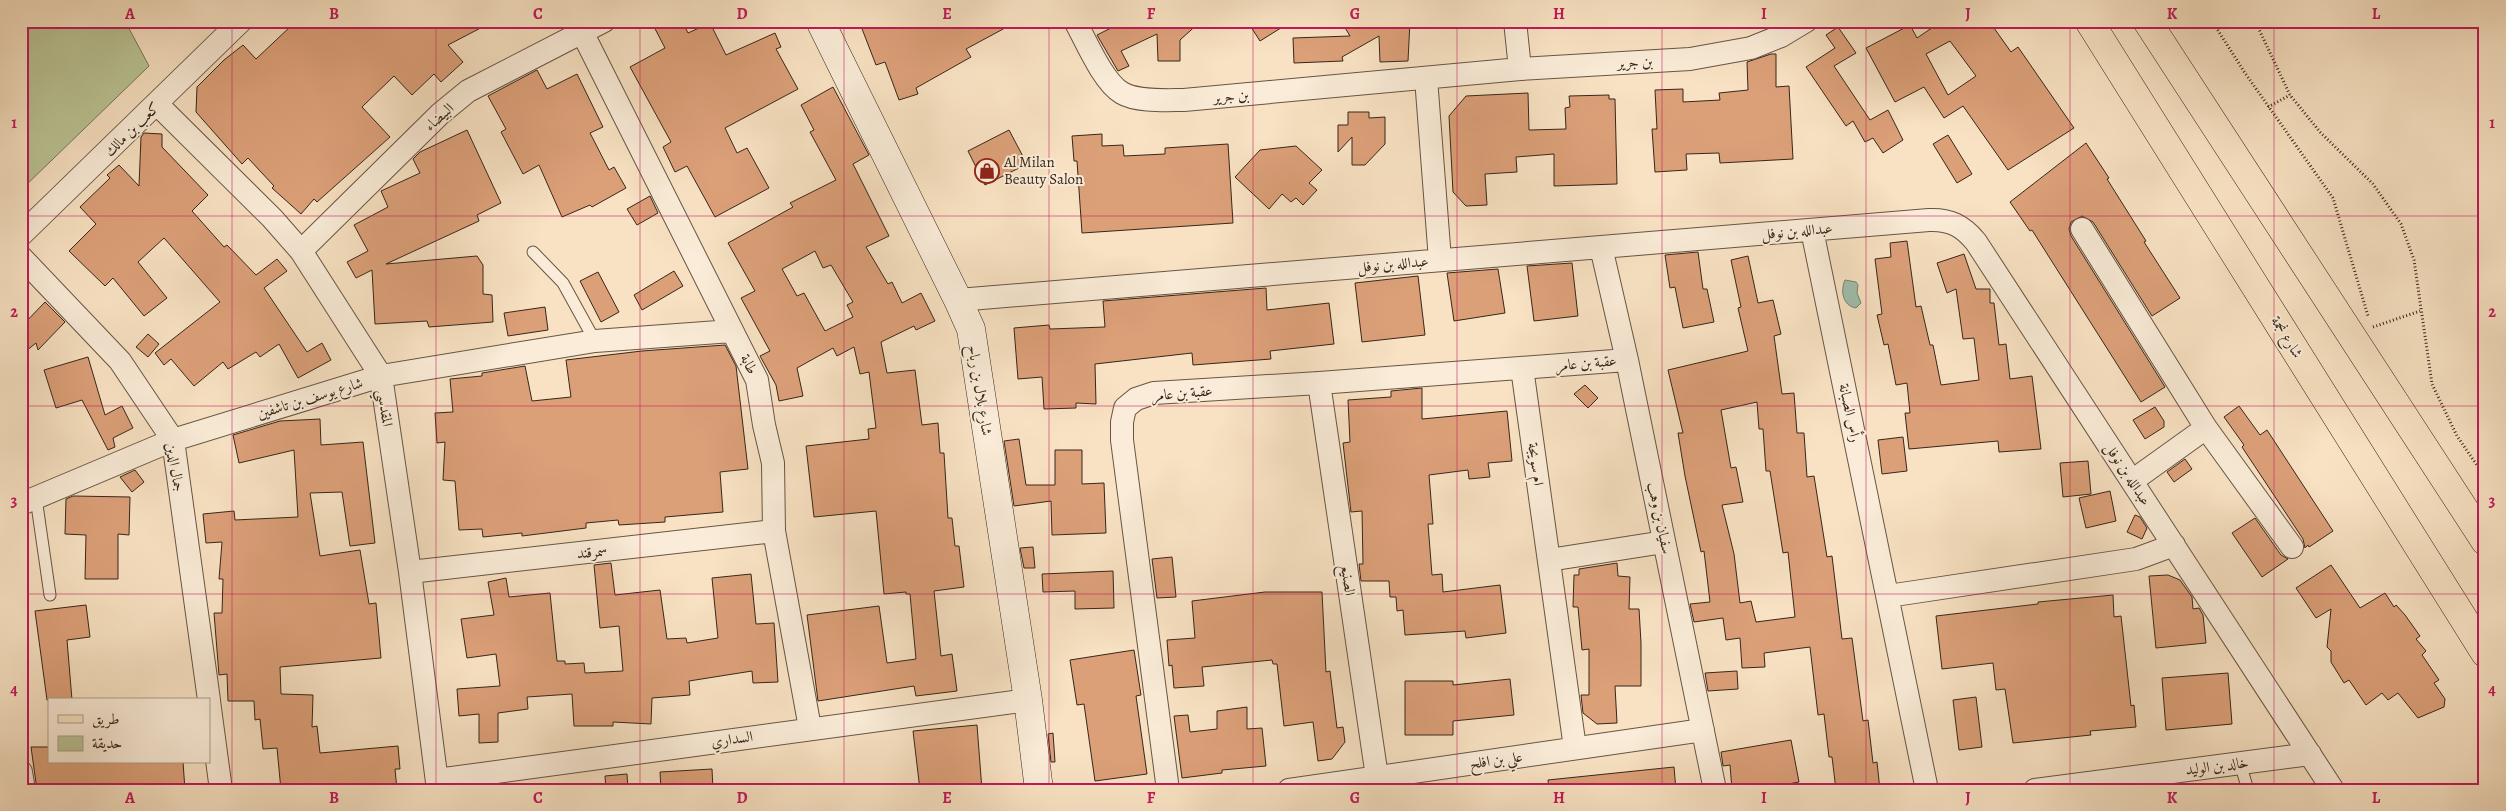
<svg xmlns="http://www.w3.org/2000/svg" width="2506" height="811" font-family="Alegreya,Amiri,serif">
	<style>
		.green { fill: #bac496; stroke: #787558 }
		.water { fill: #9fbfad; stroke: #758272 }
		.building { fill: #dca079; stroke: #37261a; fill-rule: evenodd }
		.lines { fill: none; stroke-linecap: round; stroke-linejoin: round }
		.lane-casing { stroke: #675544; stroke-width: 13 }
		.street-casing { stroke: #675544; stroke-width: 24 }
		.secondary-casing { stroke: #37261a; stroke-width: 29 }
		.primary-casing { stroke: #37261a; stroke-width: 29 }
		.path { stroke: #37261a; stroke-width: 3; stroke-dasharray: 1 2.5; stroke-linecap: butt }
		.lane { stroke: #faecd8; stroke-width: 11 }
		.street { stroke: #faecd8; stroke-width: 22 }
		.secondary { stroke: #faecd8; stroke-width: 28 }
		.primary { stroke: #f8e2c3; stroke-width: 28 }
		.grid { fill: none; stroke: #c2185b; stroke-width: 1; stroke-opacity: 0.55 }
		.labels { text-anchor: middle; stroke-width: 4; stroke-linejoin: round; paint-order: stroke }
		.street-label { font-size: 15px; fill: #37261a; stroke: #faecd8 }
		.poi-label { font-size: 15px; fill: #37261a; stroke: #faecd8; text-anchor: start }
		.neatline { fill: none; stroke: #c2185b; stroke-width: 2 }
		.grid-label { font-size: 16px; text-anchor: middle; font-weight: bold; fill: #c2185b }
	</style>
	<rect width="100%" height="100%" fill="#f8e2c3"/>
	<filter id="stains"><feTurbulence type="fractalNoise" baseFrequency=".004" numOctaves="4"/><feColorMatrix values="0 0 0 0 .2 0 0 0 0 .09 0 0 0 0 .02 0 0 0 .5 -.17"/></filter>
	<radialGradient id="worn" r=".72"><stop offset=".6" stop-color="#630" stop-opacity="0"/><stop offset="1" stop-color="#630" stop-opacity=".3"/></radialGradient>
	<path class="green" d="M21,21H125L149,66L21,190Z"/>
	<path class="water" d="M1845,280L1856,282L1858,285L1857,293L1861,303L1856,308C1843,306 1840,291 1845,280Z"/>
	<path class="building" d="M300,21H494L448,45L463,62L441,82L434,74L412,95L394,76L362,107L390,137L317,202L314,199L301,214L272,188L274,186L248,158L242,164L196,112L197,87L224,60L243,45L256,59L291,26L292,28Z
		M651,21H682L688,33L710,23L726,55L775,33L781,47L776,49L798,89L725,128L737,153L747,148L769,188L715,217L687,166L675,172L663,147L671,142L630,67L665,48Z
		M859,21H1018L966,49L971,57L916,88L918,94L899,100L885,62L876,65Z
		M1113,21H1201L1180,40V61H1158L1157,34L1121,51L1129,66L1118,71L1097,35L1115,26Z
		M1261,21H1292L1260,41L1251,27Z
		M1341,21H1410L1408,61L1380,62L1379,36L1342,57L1343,61L1294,63L1293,38L1350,36Z
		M1942,21H1989L2011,52L2018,47L2074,128L2008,170L1963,106L1944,118L1924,87L1895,102L1866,48L1910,25L1917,38ZM1950,41L1976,76L1948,95L1926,54Z
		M1838,27L1856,53L1834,66L1870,120L1888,110L1903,140L1883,153L1873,138L1865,142L1853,121L1846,126L1806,67L1835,48L1826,35Z
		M1771,54H1776V87L1789,86L1793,159L1720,163L1719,153L1686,154L1687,170L1655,172L1652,129H1657L1655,90L1683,89V102L1720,100L1719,93L1748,90L1747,62Z
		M537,70L547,89L577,74L603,127L590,133L609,170L614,167L626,188L592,207L590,205L562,217L539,165L523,174L501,132L506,129L488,96Z
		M833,87L869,155L853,164L889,236L866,247L888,284L892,282L902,303L921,293L935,321L916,330L914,326L881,342L887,373L915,370L922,425L938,423L940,453H944L948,518H952L955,546H959L964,587L934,591L941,656L952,654L957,691L916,696L914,686L818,701L807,615L879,606L887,663L916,659L910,594H906V592L884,594L876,511L814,517L806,446L869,439L868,429L876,428L869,372L860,374L854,347L837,356L833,348L797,368L803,396L779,401L776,385L760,356L770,351L741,298L755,291L728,243L793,207L790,203L836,180L810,132L814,130L801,105ZM815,251L823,268L831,265L853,302L847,305L853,317L825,331L804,293L797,296L782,269Z
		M1528,93L1529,130L1566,129L1565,108L1570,107L1569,96L1609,95V99H1615L1617,184L1554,186V154L1516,157L1517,172L1485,174L1487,205L1466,206L1453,192L1449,116L1466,96Z
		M1348,112H1369V118L1385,117V144L1365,165H1352V137L1338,152V125H1348Z
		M467,130L501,203L477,215L479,221L386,264L477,256L483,265V294L492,295L493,322L429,327L427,321L375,324L372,270L356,278L347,262L368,251L354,225L388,207L381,191L420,173L413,159L420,152Z
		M1009,130L1027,164L985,185L968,151Z
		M144,133L162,134V147L208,195L192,211L224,247L227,245L256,275L277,259L287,271L264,288L307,352L322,343L331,360L298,378L279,344L260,357L256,352L228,369L223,362L194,386L171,359L164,365L155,353L220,302L164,238L138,262L167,298L144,316L113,278L105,286L69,251L96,224L80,207L110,178L107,175L119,165L139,186L141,137Z
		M1102,134V146L1123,145L1124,156L1165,154V148L1228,144L1233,223L1082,233L1077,161H1074L1072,136Z
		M1948,135L1972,174L1957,183L1933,144Z
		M2086,143L2109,178L2107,179L2146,241L2144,242L2180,298L2152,316L2093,222L2082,216L2071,222L2069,229L2071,236L2165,387L2141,402L2032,230L2030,231L2010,202Z
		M1296,146L1322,170L1309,183L1317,190L1303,205L1296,198L1291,202L1282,194L1269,209L1235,177L1260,150Z
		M650,196L658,213L637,225L627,209Z
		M1907,241L1916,307L1921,306L1930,345H1933L1941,385L1979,380L1974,338L1963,339L1956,289L1947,293L1937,263L1964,254L1976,289H1990V303H1994L1999,345L2006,344L2010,379L2032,376L2041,449L1999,452L1998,441L1909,449L1905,413H1910L1907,383L1896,385L1888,344L1884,345L1877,315L1882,314L1875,259L1891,257L1890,243Z
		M1698,252L1703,289H1707L1714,322L1683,328L1675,287L1670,288L1665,255Z
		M1748,256L1758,303L1773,300L1781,334L1774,336L1782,394L1794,393L1797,433H1804L1807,477L1814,476L1827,557L1832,556L1842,639L1852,638L1863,721L1868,720L1873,763L1877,762L1880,790H1836L1832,757H1829L1824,714L1818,715L1810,647L1764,653L1765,667L1742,668L1740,638L1726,640L1723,618L1694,622L1690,604L1710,602L1704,551L1701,552L1685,476L1678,433H1683L1668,370L1748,351L1738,308L1741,307L1731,260ZM1757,402L1759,429H1763L1766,471H1770L1783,553L1788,552L1795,617L1756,622L1751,601L1740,603L1734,554L1722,505L1743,502L1736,467L1731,468L1721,410Z
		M1572,263L1578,316L1534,321L1527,266Z
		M1498,269L1505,313L1454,321L1447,273Z
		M674,271L683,286L642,310L634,295Z
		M598,272L619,312L601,322L580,281Z
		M1418,276L1425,335L1362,342L1355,283Z
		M1266,288L1267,310L1329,303L1334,344L1270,351L1271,359L1193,365L1192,353L1095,364L1096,404L1076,403V408L1044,409L1042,377L1018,379L1014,328L1049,325L1050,329L1105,327L1103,301Z
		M45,302L65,322L38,350L36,343L21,355V327Z
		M545,307L548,330L508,336L504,313Z
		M148,334L159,344L148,357L136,347Z
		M725,345L736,366L748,469L720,472L723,512L665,517V522L619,525L618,520L586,523V528L522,536V533L483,537L482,529L459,530L455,481L443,480L445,442L437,443L435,413L453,412L450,379L482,376V373L525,366L532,401L571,397L566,360L642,351Z
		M88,357L105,415L122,406L133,428L113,438L115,447L108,450L82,400L56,408L44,370Z
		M1585,385L1598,398L1588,408L1574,394Z
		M1422,388V419L1507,411L1512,461L1488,463L1490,477L1469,479L1468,470L1429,475L1433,524H1428L1432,575L1442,574L1443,592L1500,585L1506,633L1466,638L1465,631L1405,635L1403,610L1397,611L1396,597H1390L1389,581H1361L1359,564H1363L1362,511L1351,512L1343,443L1350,442L1348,400L1391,397V391Z
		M2239,406L2260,435L2267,430L2333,531L2309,547L2308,545L2305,548L2303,539L2242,447L2244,445L2224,417Z
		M2155,407L2164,421V427L2145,439L2133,420Z
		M320,419L321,445L363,442L375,543L350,546L342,492L310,493L320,556L360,550L369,604L376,603L381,658L280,667L281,694L313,695L312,727L317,726L320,753L398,746L400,769H395L397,790H281L277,748L263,749L260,719L255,720L254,701H228L227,674L219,675L214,613H222L223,579H219L222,542L206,543L203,514L234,511L235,520L298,517L294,450L239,463L233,435L280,421Z
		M1903,437L1907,471L1882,474L1878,440Z
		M1019,439L1026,485H1055V450H1082V484L1104,483L1106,533L1052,535L1051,501L1014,506L1004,441Z
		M2185,459L2192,469L2174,482L2167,472Z
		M2088,461L2091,494L2063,497L2060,463Z
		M135,470L144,482L132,492L120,477Z
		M2110,491L2116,521L2086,528L2079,498Z
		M73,496L130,497L129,535L118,534V579H85L86,535L65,534L66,499Z
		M2135,515L2140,517L2147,528L2142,539L2127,532Z
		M2255,518L2281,555L2288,559L2262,577L2232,533Z
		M1033,547L1035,568H1024L1020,548Z
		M1172,557L1176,597L1157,598L1152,559Z
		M611,563L615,595L660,590L667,639L686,638L687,643L718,638L712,578L751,574L756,624L774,623L778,682L753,683L752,671L689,681L690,695L652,698L651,724L613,722V726H574L572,694L527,697L528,709L498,713V742L479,743V714L459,716L457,689L500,686L496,654L467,658L461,619L494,615L488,582L506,578L509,597L550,593L557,661H565V664L584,663L585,673L623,671L619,626L600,628L594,565Z
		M1617,563L1618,576L1630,577L1629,609H1639L1641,643V686H1615L1617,723L1597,724L1583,713L1581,695H1589V649L1582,650L1578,607H1573L1574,575H1579V569Z
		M2331,565L2360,608L2385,593L2394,607L2396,605L2405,615L2420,636L2416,639L2426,651L2422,655L2439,680L2434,683L2445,699L2444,707L2418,718L2398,693L2388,700L2382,693L2366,705L2349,680L2344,683L2331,662V651L2327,647L2331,609L2316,618L2296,588Z
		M1113,571L1114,608L1075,609V591L1043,592L1042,574Z
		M2168,575L2180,580L2192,597L2193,609L2199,608L2203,615L2206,643L2156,648L2149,576Z
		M1265,592H1322L1326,672L1330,671L1337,728L1343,727L1345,742L1332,759L1318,761L1313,722L1284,726L1277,664H1273L1272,660L1202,667L1204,686L1174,688L1172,665L1169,666L1167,640L1195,638L1192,601Z
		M2113,595L2114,617L2121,616L2131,706L2134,705L2136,727L2090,731L2091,735L2013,743L2005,689L1996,690L1993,663L1942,669L1936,616L2038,604V602Z
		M86,605L90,637L67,640L72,700H47L35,611Z
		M1134,650L1141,695L1136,696L1147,774L1095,781L1084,704L1077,705L1070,660Z
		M1737,671L1738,689L1708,691L1705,673Z
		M2228,673L2232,724L2166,730L2162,678Z
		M1510,679L1514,715L1453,721V735H1405V681H1453V685Z
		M1976,697L1982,747L1959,750L1953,700Z
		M1247,707V729L1262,728L1266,766L1222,770V773L1182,778L1174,716L1188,715L1190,732L1217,729V711Z
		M977,725L982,790H920L913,731Z
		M1053,733L1055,762H1051L1048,734Z
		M1791,740L1799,782L1756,790H1732L1730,765L1723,766L1721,752Z
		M31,747H49V762H183L185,790H37Z
		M1674,767L1676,790H1549L1548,780Z
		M712,769L713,790H661L660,772Z
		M627,774L628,790H606L605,776Z"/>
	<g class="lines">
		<defs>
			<path id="lane" d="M533,252L563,283L595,341
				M36,498L50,595
				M2240,763L2248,790"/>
			<path id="street" d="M1075,21C1086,41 1103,82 1122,93C1137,102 1167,100 1184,100L1520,69L1690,59L1751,48L1781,36L1806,21
				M1515,21L1520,69
				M582,32L757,380L764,425L773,463L774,531L810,728
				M1426,78L1440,260
				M157,104L272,218L301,251L381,376L410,572L438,790
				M2082,229L2206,428L2292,547
				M1812,230L1927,790
				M21,235L241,21
				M1601,247L1627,360L1715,790
				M301,251L440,114L468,91L604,21
				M21,257L120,361L173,440L209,700
				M958,300L1929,220C1950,219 1963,226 1976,242L2333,790
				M1522,368L1575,748
				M1319,383L1377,777
				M2132,481L2206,428
				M21,504L173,440L381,376L595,341L732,331
				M1549,560L1664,542
				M410,572L774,531
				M1888,596L2136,559L2174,545
				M209,701L221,790
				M21,772L24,790
				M437,780L1028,700
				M1168,790L1122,440V422L1125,408L1136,399L1154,393L1319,383L1627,360
				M1289,790L1703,730
				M2035,790L2310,754"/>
			<path id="secondary" d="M820,21L958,300L971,329L1028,700L1039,790"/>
			<path id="primary" d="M2089,21L2485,653
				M2147,21L2485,541"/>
		</defs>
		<use href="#lane" class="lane-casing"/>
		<use href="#street" class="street-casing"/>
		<use href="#secondary" class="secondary-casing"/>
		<use href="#primary" class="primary-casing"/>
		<path class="path" d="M2212,21L2245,73L2333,198L2368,316
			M2255,21L2290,95L2320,132L2373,184L2401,224L2414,260L2432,384L2457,436L2485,477
			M2268,107L2290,95
			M2373,327L2420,311"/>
		<use href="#lane" class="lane"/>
		<use href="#street" class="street"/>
		<use href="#secondary" class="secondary"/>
		<use href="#primary" class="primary"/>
	</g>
	<path class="grid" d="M232,21V790M436,21V790M640,21V790M844,21V790M1049,21V790M1253,21V790M1457,21V790M1662,21V790M1866,21V790M2070,21V790M2274,21V790M21,216H2485M21,406H2485M21,594H2485"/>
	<defs>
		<symbol id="shop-ring" viewBox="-11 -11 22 22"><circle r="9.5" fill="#faecd8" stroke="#8f2418" stroke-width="1.5"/><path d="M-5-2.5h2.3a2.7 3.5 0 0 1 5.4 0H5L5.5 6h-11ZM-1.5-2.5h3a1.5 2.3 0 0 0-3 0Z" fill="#8f2418"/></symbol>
	</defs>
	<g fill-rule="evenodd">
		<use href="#shop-ring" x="973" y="157" width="28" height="28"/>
	</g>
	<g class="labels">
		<g class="street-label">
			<text transform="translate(1635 62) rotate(-3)" y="5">بن جرير</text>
			<text transform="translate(1231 96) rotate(-5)" y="5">بن جرير</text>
			<text transform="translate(439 117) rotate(-42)" y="5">البيضاء</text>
			<text transform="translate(132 129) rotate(-44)" y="5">كعب بن مالك</text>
			<text transform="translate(1797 231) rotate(-5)" y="5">عبدالله بن نوفل</text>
			<text transform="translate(1393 264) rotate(-5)" y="5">عبدالله بن نوفل</text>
			<text transform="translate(2287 337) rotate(58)" y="5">شارع نجمة</text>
			<text transform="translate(1586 363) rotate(-5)" y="5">عقبة بن عامر</text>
			<text transform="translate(749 364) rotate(63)" y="5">طابة</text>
			<text transform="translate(980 390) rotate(81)" y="5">شارع بلال بن رباح</text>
			<text transform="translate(1182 393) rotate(-5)" y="5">عقبة بن عامر</text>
			<text transform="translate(310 398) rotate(-17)" y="5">شارع يوسف بن تاشفين</text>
			<text transform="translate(385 408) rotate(81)" y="5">المقدسي</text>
			<text transform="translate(1850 413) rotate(78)" y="5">رأس الصبانة</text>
			<text transform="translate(1536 464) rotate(82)" y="5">ام سويجة</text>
			<text transform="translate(175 467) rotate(80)" y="5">جمال الدين</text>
			<text transform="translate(2128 474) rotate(57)" y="5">عبدالله بن نوفل</text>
			<text transform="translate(1660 518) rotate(78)" y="5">سفيان بن وهب</text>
			<text transform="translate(592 552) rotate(-6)" y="5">سمرقند</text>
			<text transform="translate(1348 580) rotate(82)" y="5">الصنيع</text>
			<text transform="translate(732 739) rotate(-8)" y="5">السداري</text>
			<text transform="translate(1496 760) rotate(-8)" y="5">علي بن افلح</text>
			<text transform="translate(2217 766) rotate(-7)" y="5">خالد بن الوليد</text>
		</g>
		<g class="poi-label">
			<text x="1004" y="167">Al Milan<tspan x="1004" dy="17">Beauty Salon</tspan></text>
		</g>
	</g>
	<rect width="2506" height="811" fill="none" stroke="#f8e2c3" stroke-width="55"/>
	<rect x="48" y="698" width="162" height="65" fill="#faecd8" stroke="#ac9d8c"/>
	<rect x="58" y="715" width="25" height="8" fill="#f8e2c3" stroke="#ac9d8c"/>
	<text x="92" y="724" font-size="15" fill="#37261a">طريق</text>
	<rect x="58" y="736" width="25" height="15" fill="#bac496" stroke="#ac9d8c"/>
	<text x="92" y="748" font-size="15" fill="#37261a">حديقة</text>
	<rect x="28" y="28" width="2450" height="756" class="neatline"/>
	<g class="grid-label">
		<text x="130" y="19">A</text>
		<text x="334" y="19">B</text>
		<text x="538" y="19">C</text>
		<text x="742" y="19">D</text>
		<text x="947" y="19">E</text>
		<text x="1151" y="19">F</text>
		<text x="1355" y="19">G</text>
		<text x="1559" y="19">H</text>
		<text x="1764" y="19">I</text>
		<text x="1968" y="19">J</text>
		<text x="2172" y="19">K</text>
		<text x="2376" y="19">L</text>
		<text x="14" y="128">1</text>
		<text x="2492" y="128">1</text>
		<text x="14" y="317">2</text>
		<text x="2492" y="317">2</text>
		<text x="14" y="506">3</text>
		<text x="2492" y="506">3</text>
		<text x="14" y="695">4</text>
		<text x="2492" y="695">4</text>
		<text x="130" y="803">A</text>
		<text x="334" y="803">B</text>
		<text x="538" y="803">C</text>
		<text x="742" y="803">D</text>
		<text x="947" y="803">E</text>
		<text x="1151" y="803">F</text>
		<text x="1355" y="803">G</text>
		<text x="1559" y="803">H</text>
		<text x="1764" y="803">I</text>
		<text x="1968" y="803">J</text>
		<text x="2172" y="803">K</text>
		<text x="2376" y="803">L</text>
	</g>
	<rect width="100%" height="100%" filter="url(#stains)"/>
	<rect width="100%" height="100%" fill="url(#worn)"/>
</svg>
